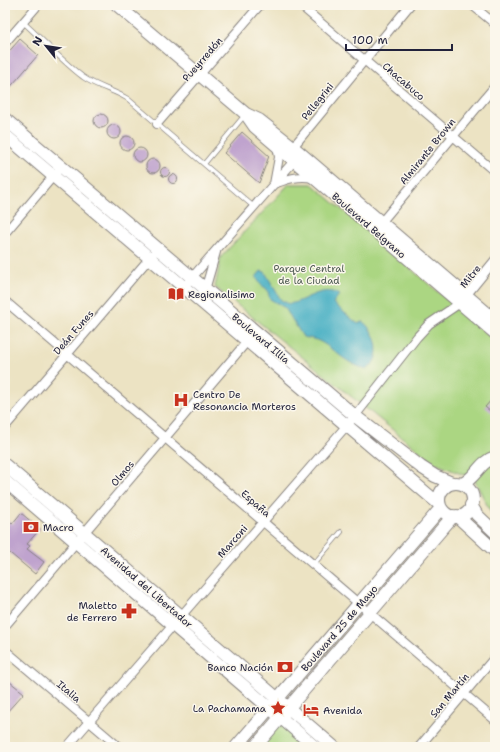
<svg xmlns="http://www.w3.org/2000/svg" width="500" height="752" font-family="'Shantell Sans',sans-serif">
	<style>
		.green { fill: #abd682; stroke: #667c5e }
		.water { fill: #43adc2; stroke: #32687e }
		.building { fill: #bfa3ce }
		.lines { fill: none; stroke-linecap: round; stroke-linejoin: round }
		.lane-casing { stroke: #87827f; stroke-width: 5.5 }
		.street-casing { stroke: #87827f; stroke-width: 10 }
		.secondary-casing { stroke: #87827f; stroke-width: 14 }
		.lane { stroke: #fff; stroke-width: 4 }
		.street { stroke: #fff; stroke-width: 8 }
		.secondary { stroke: #fff; stroke-width: 12 }
		.labels { text-anchor: middle; stroke-width: 3; stroke-linejoin: round; paint-order: stroke }
		.street-label { font-size: 10px; fill: #22223b; stroke: #fbf7ec }
		.park-label { font-size: 10px; fill: #4b5850; stroke: #fbf7ec }
		.poi-label { font-size: 10px; fill: #22223b; stroke: #fbf7ec; text-anchor: start }
	</style>
	<rect width="100%" height="100%" fill="#fbf7ec"/>
	<filter id="ink" filterUnits="userSpaceOnUse"><feTurbulence type="fractalNoise" baseFrequency=".025" numOctaves="2"/><feDisplacementMap in="SourceGraphic" scale="8" xChannelSelector="R" yChannelSelector="G"/><feConvolveMatrix kernelMatrix="1 2 1 2 8 2 1 2 1" color-interpolation-filters="sRGB"/></filter>
	<filter id="wash" filterUnits="userSpaceOnUse"><feTurbulence type="fractalNoise" baseFrequency=".012" numOctaves="4" result="noise"/><feDisplacementMap in="SourceGraphic" scale="16" xChannelSelector="R" yChannelSelector="G"/><feGaussianBlur stdDeviation="0.9" result="paint"/><feColorMatrix in="noise" values="0 0 0 0 0 0 0 0 0 0 0 0 0 0 0 0 0 1.4 0 .05"/><feComposite in="paint" operator="in"/></filter>
	<g filter="url(#wash)">
		<rect width="100%" height="100%" fill="#ece3c3"/>
		<path class="green" d="M289,184H312L495,341V521L474,479L434,463L215,287L221,257Z
			M281,717L315,747H255Z"/>
		<path class="water" d="M261,271L265,272L281,300L289,304C304,302 323,284 339,295L333,303L358,324L362,321C377,332 384,358 367,369C347,365 337,351 321,342C316,339 308,338 303,337L285,308L270,299L267,289L261,285L256,277Z"/>
		<g id="blocks">
			<path class="building" d="M20,39L38,55L7,91L5,89V56Z
				M94 121a7 7 0 1 1 14 0a7 7 0 1 1-14 0Z
				M107 132a7 7 0 1 1 14 0a7 7 0 1 1-14 0Z
				M242,132L269,156L259,183L224,153Z
				M120 143a7 7 0 1 1 14 0a7 7 0 1 1-14 0Z
				M133 155a7 7 0 1 1 14 0a7 7 0 1 1-14 0Z
				M146 166a7 7 0 1 1 14 0a7 7 0 1 1-14 0Z
				M160.5 172a4.5 4.5 0 1 1 9 0a4.5 4.5 0 1 1-9 0Z
				M168.5 179a4.5 4.5 0 1 1 9 0a4.5 4.5 0 1 1-9 0Z
				M493,398L495,400V415L485,407Z
				M21,513L40,529L27,544L30,546L27,549L44,562L35,574L5,549V526L9,521L12,524Z
				M5,678L24,693L5,714Z"/>
		</g>
	</g>
	<g filter="url(#ink)">
		<use href="#blocks" fill-opacity="0" stroke="#87827f" stroke-width="1"/>
		<g class="lines">
			<defs>
				<path id="lane" d="M23,22C43,40 62,61 83,77C97,87 114,90 128,99L254,207
					M204,164L244,116
					M313,565L341,532"/>
				<path id="street" d="M300,5L495,172
					M472,5L495,24
					M5,43L38,5
					M157,124L260,5
					M277,146L279,157L274,184C288,179 298,175 313,178
					M379,225L495,86
					M5,233L56,173
					M189,281L294,161L293,147L410,5
					M198,299L205,290L216,252
					M5,301L495,720
					M5,427L153,254
					M5,626L250,338
					M5,650L119,747
					M67,747L355,416L417,337L429,324L460,303L495,260
					M419,747L495,657"/>
				<path id="secondary" d="M117,5L246,114L255,127L495,333
					M246,114L259,120L293,147L495,320
					M5,119L355,416L421,467L435,476L452,483
					M5,135L439,504
					M5,465L334,747
					M5,481L315,747
					M439 500a17 17 0 1 1 34 0a17 17 0 1 1-34 0Z
					M462,484C476,478 479,462 495,457
					M471,505L477,515L495,532
					M457,516L495,551
					M236,747L441,508
					M255,747L453,516"/>
			</defs>
			<use href="#lane" class="lane-casing"/>
			<use href="#street" class="street-casing"/>
			<use href="#secondary" class="secondary-casing"/>
			<use href="#lane" class="lane"/>
			<use href="#street" class="street"/>
			<use href="#secondary" class="secondary"/>
		</g>
	</g>
	<defs>
		<symbol id="library-bare" viewBox="-9 -9 18 18"><path d="M-6-4Q-3-5.5-.7-3.5V5Q-3 3-6 4ZM6-4Q3-5.5 .7-3.5V5Q3 3 6 4Z" fill="#c8321e" stroke="#fbf7ec" stroke-width="2.5" paint-order="stroke"/></symbol>
		<symbol id="hospital-bare" viewBox="-9 -9 18 18"><path d="M-5-5h3v3.5h4V-5h3V5h-3V1.5h-4V5h-3Z" fill="#c8321e" stroke="#fbf7ec" stroke-width="2.5" paint-order="stroke"/></symbol>
		<symbol id="bank-bare" viewBox="-9 -9 18 18"><path d="M-6-4H6V4H-6ZM0-2.3a2.3 2.3 0 1 0 0 4.6a2.3 2.3 0 1 0 0-4.6Z" fill="#c8321e" stroke="#fbf7ec" stroke-width="2.5" paint-order="stroke"/></symbol>
		<symbol id="pharmacy-bare" viewBox="-9 -9 18 18"><path d="M-2-6h4v4h4v4h-4v4h-4v-4h-4v-4h4Z" fill="#c8321e" stroke="#fbf7ec" stroke-width="2.5" paint-order="stroke"/></symbol>
		<symbol id="sight-bare" viewBox="-9 -9 18 18"><path d="M0-6L1.8-2.2L6-1.7L2.9 1.2L3.7 5.4L0 3.3L-3.7 5.4L-2.9 1.2L-6-1.7L-1.8-2.2Z" fill="#c8321e" stroke="#fbf7ec" stroke-width="2.5" paint-order="stroke"/></symbol>
		<symbol id="hotel-bare" viewBox="-9 -9 18 18"><path d="M-6-4.5h1.5V1H6V5H4.5V3h-9V5H-6ZM-4 0a1.8 1.8 0 1 1 3.6 0ZM.5 0V-2.5h3Q6-2.5 6 0Z" fill="#c8321e" stroke="#fbf7ec" stroke-width="2.5" paint-order="stroke"/></symbol>
	</defs>
	<g fill-rule="evenodd">
		<use href="#library-bare" x="165" y="283" width="22" height="22"/>
		<use href="#hospital-bare" x="170" y="389" width="22" height="22"/>
		<use href="#bank-bare" x="20" y="516" width="22" height="22"/>
		<use href="#pharmacy-bare" x="118" y="600" width="22" height="22"/>
		<use href="#bank-bare" x="274" y="656" width="22" height="22"/>
		<use href="#sight-bare" x="267" y="697" width="22" height="22"/>
		<use href="#hotel-bare" x="300" y="699" width="22" height="22"/>
	</g>
	<g class="labels">
		<g class="street-label">
			<text transform="translate(202 59) rotate(-49)" y="4">Pueyrredón</text>
			<text transform="translate(404 81) rotate(41)" y="4">Chacabuco</text>
			<text transform="translate(317 101) rotate(-51)" y="4">Pellegrini</text>
			<text transform="translate(427 151) rotate(-51)" y="4">Almirante Brown</text>
			<text transform="translate(369 225) rotate(41)" y="4">Boulevard Belgrano</text>
			<text transform="translate(470 276) rotate(-51)" y="4">Mitre</text>
			<text transform="translate(73 332) rotate(-49)" y="4">Deán Funes</text>
			<text transform="translate(261 338) rotate(40)" y="4">Boulevard Illia</text>
			<text transform="translate(122 473) rotate(-50)" y="4">Olmos</text>
			<text transform="translate(256 503) rotate(41)" y="4">España</text>
			<text transform="translate(232 541) rotate(-49)" y="4">Marconi</text>
			<text transform="translate(147 587) rotate(41)" y="4">Avenidad del Libertador</text>
			<text transform="translate(339 628) rotate(-49)" y="4">Boulevard 25 de Mayo</text>
			<text transform="translate(69 691) rotate(40)" y="4">Italia</text>
			<text transform="translate(449 695) rotate(-50)" y="4">San Martín</text>
		</g>
		<g class="park-label">
			<text x="309" y="272">Parque Central<tspan x="309" dy="12">de la Ciudad</tspan></text>
		</g>
		<g class="poi-label">
			<text x="188" y="298">Regionalisimo</text>
			<text x="193" y="398">Centro De<tspan x="193" dy="12">Resonancia Morteros</tspan></text>
			<text x="43" y="531">Macro</text>
			<text x="117" y="609" text-anchor="end">Maletto<tspan x="117" dy="12">de Ferrero</tspan></text>
			<text x="273" y="671" text-anchor="end">Banco Nación</text>
			<text x="266" y="712" text-anchor="end">La Pachamama</text>
			<text x="323" y="714">Avenida</text>
		</g>
	</g>
	<rect width="500" height="752" fill="none" stroke="#fbf7ec" stroke-width="20"/>
	<g transform="translate(46 46) rotate(300)" stroke="#fbf7ec" stroke-width="3" paint-order="stroke">
	<path d="M0-3L7 15L0 10L-7 15Z" fill="#22223b"/>
	<text y="-6" font-size="11" font-weight="bold" text-anchor="middle" fill="#22223b">N</text>
	</g>
	<path d="M346 44v6h106v-6" fill="none" stroke="#22223b" stroke-width="2"/>
	<text x="352" y="44" font-size="12" fill="#22223b" stroke="#fbf7ec" stroke-width="3" paint-order="stroke">100 m</text>
</svg>
